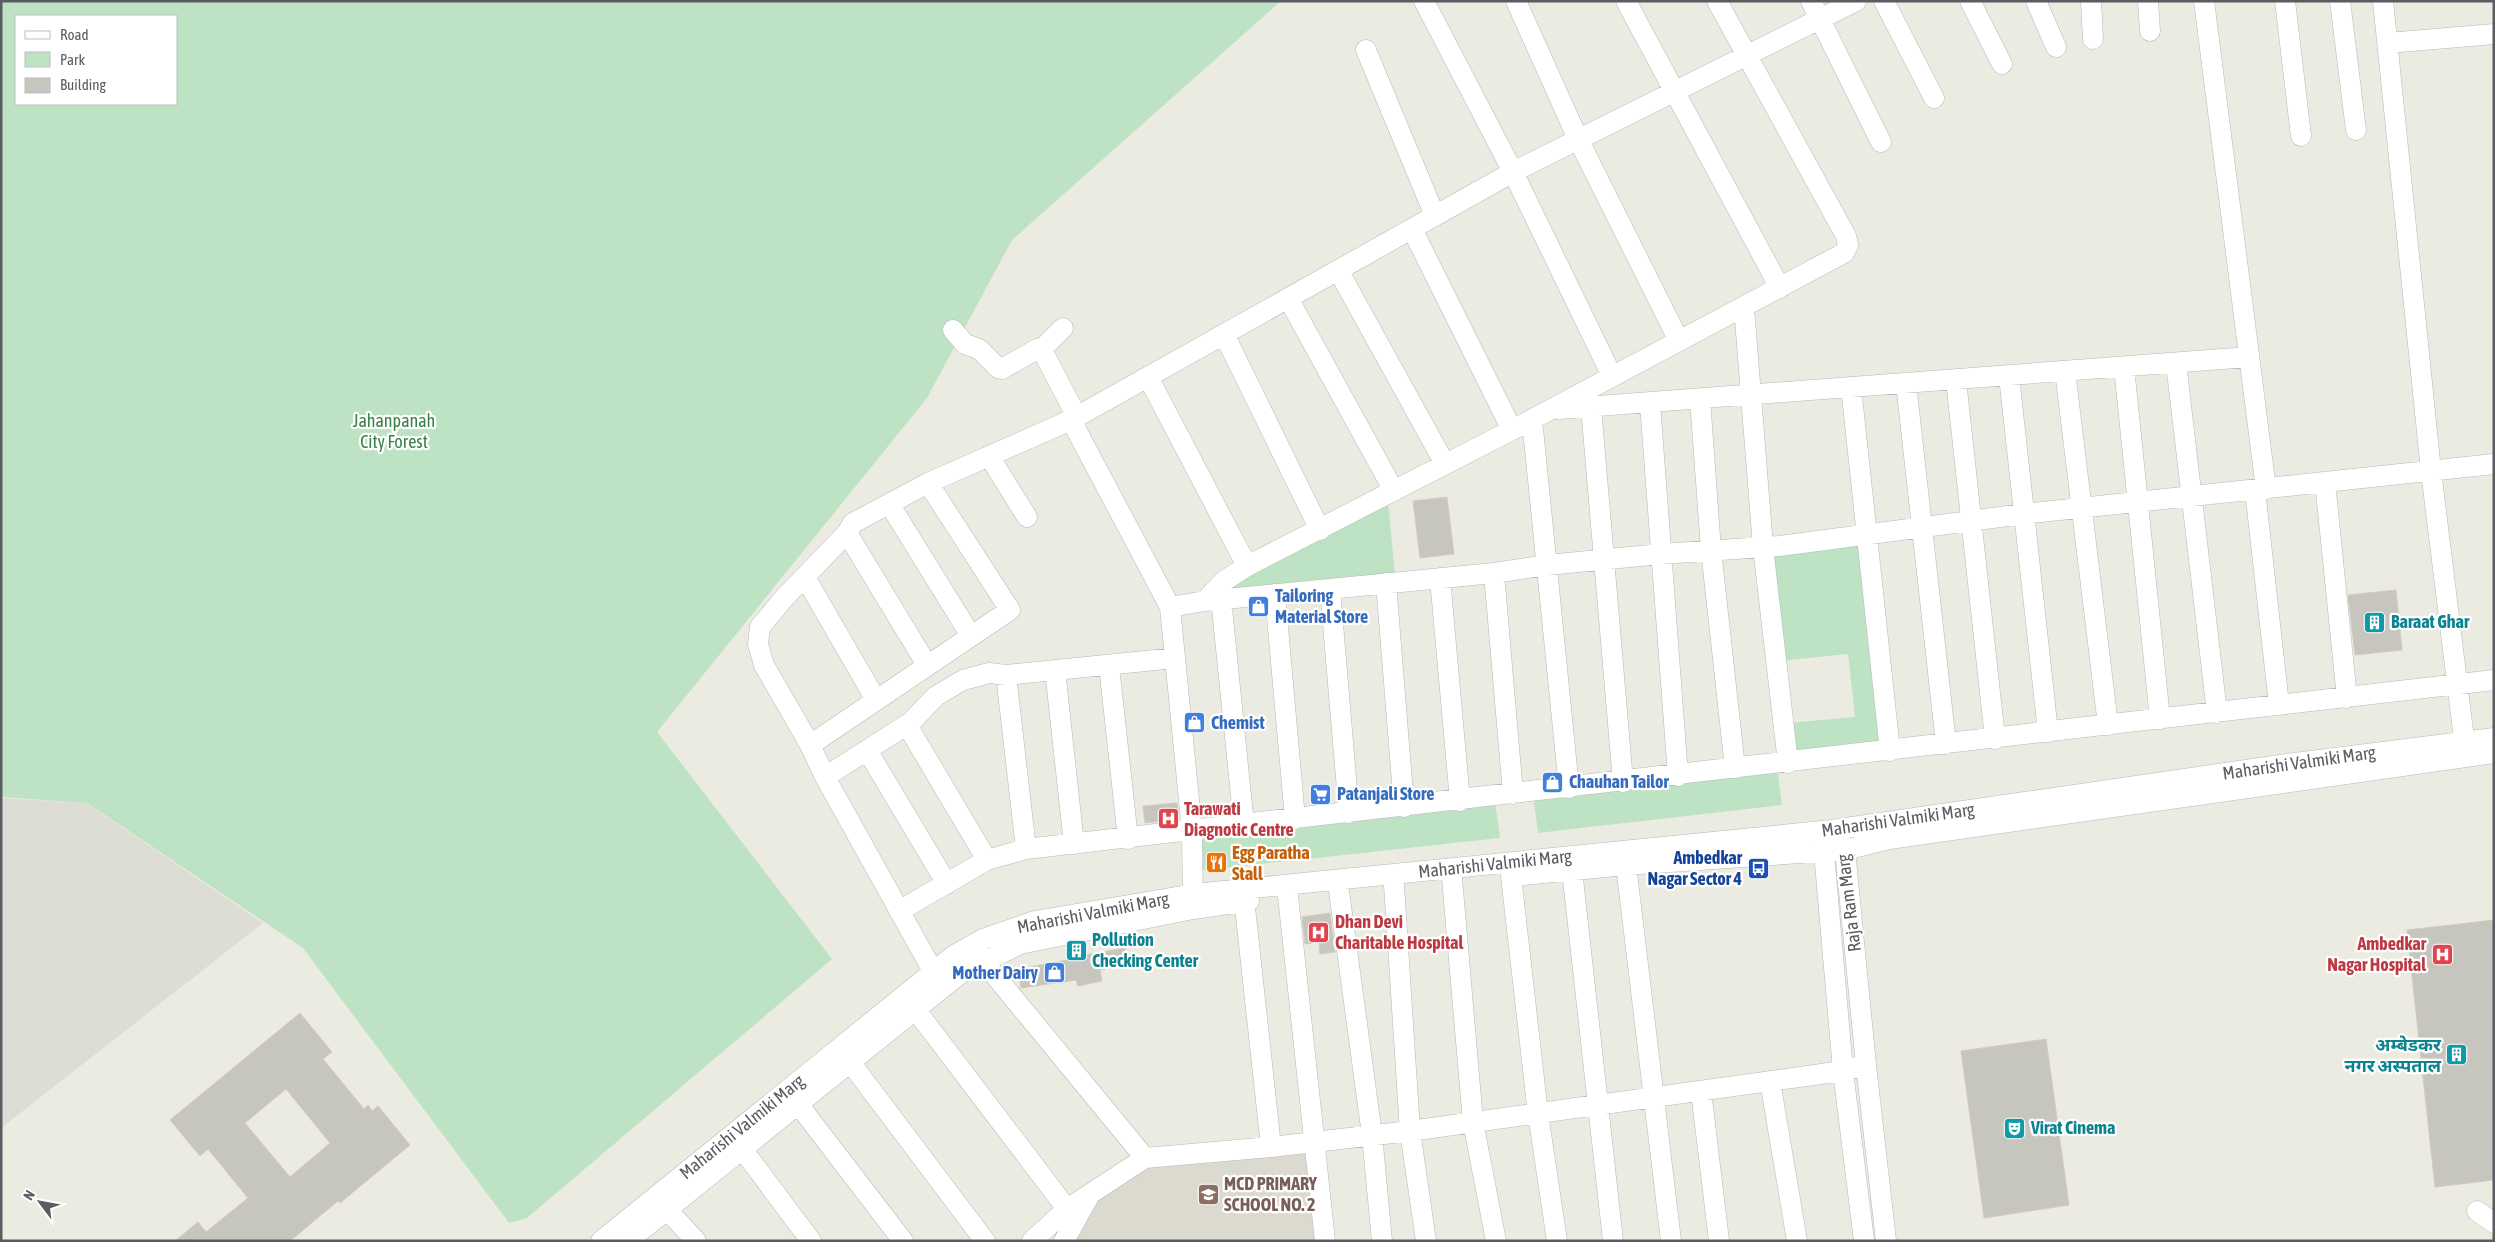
<svg xmlns="http://www.w3.org/2000/svg" width="2495" height="1242" font-family="'Asap Condensed','Noto Sans Devanagari',sans-serif">
	<style>
		.industrial { fill: #dddcd5 }
		.education { fill: #dcdacf }
		.green { fill: #bee3c4; fill-rule: evenodd }
		.building { fill: #c6c5be; stroke: #d0cdc0; fill-rule: evenodd }
		.lines { fill: none; stroke-linecap: round; stroke-linejoin: round }
		.minor-casing { stroke: #b6b8bd; stroke-width: 21 }
		.minor { stroke: #fff; stroke-width: 20 }
		.labels { text-anchor: middle; stroke-width: 4.5; stroke-linejoin: round; paint-order: stroke }
		.park-label { font-size: 18px; fill: #388147; stroke: #fff }
		.shop-label { font-size: 18px; font-weight: bold; fill: #366cbe; stroke: #fff; text-anchor: start }
		.culture-label { font-size: 18px; font-weight: bold; fill: #0d838f; stroke: #fff; text-anchor: start }
		.street-label { font-size: 18px; fill: #595c61; stroke: #fff }
		.health-label { font-size: 18px; font-weight: bold; fill: #be3a42; stroke: #fff; text-anchor: start }
		.food-label { font-size: 18px; font-weight: bold; fill: #c56008; stroke: #fff; text-anchor: start }
		.transit-label { font-size: 18px; font-weight: bold; fill: #164399; stroke: #fff; text-anchor: end }
		.education-label { font-size: 18px; font-weight: bold; fill: #785e54; stroke: #fff; text-anchor: start }
	</style>
	<rect width="100%" height="100%" fill="#ecebe1"/>
	<path class="industrial" d="M1,798L86,803L263,923L1,1128Z"/>
	<path class="education" d="M1311,1148L1321,1241H1071L1095,1197L1149,1162Z"/>
	<path class="green" d="M1,1H1281L1012,240L927,398L657,732L832,959L527,1218L509,1223L303,948L87,803L1,797ZM16,16H176V104H16Z
		M1388,500L1395,576L1217,595L1227,585Z
		M1863,537L1885,747L1792,758L1788,723L1855,717L1848,654L1779,661L1767,550Z
		M1777,767L1782,805L1538,833L1533,795Z
		M1495,801L1500,838L1196,871L1195,834Z"/>
	<path class="building" d="M1447,497L1454,554L1420,558L1413,501Z
		M2396,590L2402,650L2355,655L2348,595Z
		M1177,803L1179,819L1145,823L1143,806Z
		M1330,913L1335,952L1320,954L1319,942L1305,944L1302,917Z
		M2494,920V1180L2435,1187L2407,930Z
		M1125,948L1128,965L1100,970L1102,981L1078,986L1076,980L1021,988L1018,969L1073,959V957Z
		M300,1013L332,1052L323,1059L364,1109L368,1105L372,1111L378,1106L410,1145L340,1203L338,1201L290,1241H175L198,1222L206,1232L248,1198L208,1149L200,1156L170,1120ZM286,1089L330,1143L290,1177L245,1123Z
		M2046,1039L2069,1205L1984,1218L1961,1051Z"/>
	<g class="lines">
		<defs>
			<path id="minor" d="M1424,1L1513,172L1612,376
				M1516,1L1578,139L1679,341
				M1626,1L1780,288
				M1811,1L1881,142
				M1884,1L1934,98
				M1970,1L2002,64
				M2036,1L2056,47
				M2091,1L2093,39
				M2148,1L2150,31
				M2204,1L2266,489
				M2285,1L2301,136
				M2340,1L2356,130
				M2383,1L2431,471L2466,755
				M2388,43L2494,34
				M1366,50L1435,216
				M1412,229L1512,430
				M1338,270L1445,464
				M1288,298L1394,491
				M1744,307L1763,547L1788,763
				M953,330L965,344L979,349L998,368L1002,369L1037,349L1043,352L1077,417
				M1224,334L1320,530
				M1040,351L1063,328
				M2176,363L2217,713
				M2124,367L2160,719
				M2065,371L2108,725
				M2009,376L2048,732
				M1148,377L1247,566
				M1956,380L1995,739
				M1906,383L1946,744
				M1851,387L1890,751
				M1700,399L1711,550L1735,768
				M1650,403L1678,776
				M1591,407L1623,782
				M1558,409L2249,357
				M1532,419L1569,788
				M1071,420L1170,607L1192,831L1193,907
				M989,456L1027,517
				M2325,482L2347,698
				M2255,490L2279,705
				M890,505L971,636
				M847,533L927,665
				M1494,573L1513,794
				M805,577L876,700
				M1440,578L1460,801
				M1386,583L1404,807
				M1330,589L1349,813
				M1275,594L1295,819
				M1221,599L1244,825
				M1205,601L1224,581L1247,566L1512,430L1844,253L1848,245L1846,236L1717,1
				M1170,607L1205,601L1494,573L1547,565L1661,554L1779,546L2023,514L2494,464
				M1109,666L1128,839
				M1055,670L1074,844
				M1006,675L1026,849
				M907,725L987,860
				M810,745L1010,610L928,483
				M867,750L947,884
				M825,777L911,722L936,696L963,680L989,673L1006,675L1175,658
				M1829,839L1824,852L1843,1071L1864,1241
				M1839,840L1845,850L1866,1065L1886,1241
				M1626,865L1671,1241
				M1572,870L1613,1241
				M1511,876L1538,1114L1557,1241
				M1512,876L1626,865L1845,850L1889,839L2494,753
				M1452,878L1473,1122L1496,1241
				M1394,885L1410,1131L1426,1241
				M1243,889L1271,1147
				M1339,891L1372,1135L1382,1241
				M1288,896L1325,1241
				M899,911L987,860L1026,849L2494,680
				M977,950L983,961L1145,1158
				M939,982L825,777L810,745L764,665L758,644L760,627L784,598L847,533L853,523L928,483L1071,420L1513,172L1856,1
				M915,1009L1067,1209
				M850,1062L985,1241
				M1770,1081L1797,1241
				M1701,1091L1719,1241
				M798,1104L903,1241
				M743,1150L811,1241
				M659,1201L696,1241
				M2477,1211L2494,1223
				M601,1241L953,956L983,939L1035,921L1194,894L1832,830L2287,764L2494,738
				M628,1241L961,973L1020,944L1193,909L1249,901
				M1032,1241L1067,1209L1145,1158L1271,1147L1410,1131L1843,1071L1866,1065
				M1064,1241L1088,1198"/>
		</defs>
		<use href="#minor" class="minor-casing"/>
		<use href="#minor" class="minor"/>
	</g>
	<defs>
		<symbol id="shop-square" viewBox="-11 -11 22 22"><rect x="-9" y="-9" width="18" height="18" rx="4" fill="#3f7fe0" stroke="#fff"/><path d="M-5-2.5h2.3a2.7 3.5 0 0 1 5.4 0H5L5.5 6h-11ZM-1.5-2.5h3a1.5 2.3 0 0 0-3 0Z" fill="#fff"/></symbol>
		<symbol id="building-square" viewBox="-11 -11 22 22"><rect x="-9" y="-9" width="18" height="18" rx="4" fill="#0f9aa8" stroke="#fff"/><path d="M-4-6H4V6H1V3H-1V6H-4ZM-2.5-4.3h1.7v1.8h-1.7ZM.8-4.3h1.7v1.8H.8ZM-2.5-1h1.7V.8h-1.7ZM.8-1h1.7V.8H.8Z" fill="#fff"/></symbol>
		<symbol id="supermarket-square" viewBox="-11 -11 22 22"><rect x="-9" y="-9" width="18" height="18" rx="4" fill="#3f7fe0" stroke="#fff"/><path d="M-6-5.5h2.5l.6 2H6L4.5 2H-2.5L-4.4-4H-6ZM-1.5 3.2a1.3 1.3 0 1 0 .1 0ZM3 3.2a1.3 1.3 0 1 0 .1 0Z" fill="#fff"/></symbol>
		<symbol id="hospital-square" viewBox="-11 -11 22 22"><rect x="-9" y="-9" width="18" height="18" rx="4" fill="#e0444e" stroke="#fff"/><path d="M-5-5h3v3.5h4V-5h3V5h-3V1.5h-4V5h-3Z" fill="#fff"/></symbol>
		<symbol id="restaurant-square" viewBox="-11 -11 22 22"><rect x="-9" y="-9" width="18" height="18" rx="4" fill="#e8710a" stroke="#fff"/><path d="M-5-6h1v4h1v-4h1v4h1v-4h1v5L-1.5 .5V6h-2V.5L-5-1ZM5-6V6H3V1.5H1.5Q1.5-4 5-6Z" fill="#fff"/></symbol>
		<symbol id="bus-square" viewBox="-11 -11 22 22"><rect x="-9" y="-9" width="18" height="18" rx="4" fill="#1a4fb4" stroke="#fff"/><path d="M-5-6H5V4H4V6H2V4H-2V6H-4V4H-5ZM-3.5-4V0h7V-4ZM-3.5 1.2v1.5H-2V1.2ZM2 1.2v1.5H3.5V1.2Z" fill="#fff"/></symbol>
		<symbol id="theatre-square" viewBox="-11 -11 22 22"><rect x="-9" y="-9" width="18" height="18" rx="4" fill="#0f9aa8" stroke="#fff"/><path d="M-5-5.5Q0-4 5-5.5V0Q5 5 0 6Q-5 5-5 0ZM-3.3-2.5H-1v1.5H-3.3ZM1-2.5H3.3v1.5H1ZM-2.8 1Q0 5.5 2.8 1Z" fill="#fff"/></symbol>
		<symbol id="school-square" viewBox="-11 -11 22 22"><rect x="-9" y="-9" width="18" height="18" rx="4" fill="#8d6e63" stroke="#fff"/><path d="M0-5L7-2L0 1L-7-2ZM-4 1L0 2.5L4 1V4Q0 6-4 4Z" fill="#fff"/></symbol>
	</defs>
	<g fill-rule="evenodd">
		<use href="#shop-square" x="1246" y="594" width="25" height="25"/>
		<use href="#building-square" x="2362" y="610" width="25" height="25"/>
		<use href="#shop-square" x="1182" y="710" width="25" height="25"/>
		<use href="#shop-square" x="1540" y="770" width="25" height="25"/>
		<use href="#supermarket-square" x="1308" y="782" width="25" height="25"/>
		<use href="#hospital-square" x="1156" y="806" width="25" height="25"/>
		<use href="#restaurant-square" x="1204" y="850" width="25" height="25"/>
		<use href="#bus-square" x="1746" y="856" width="25" height="25"/>
		<use href="#hospital-square" x="1306" y="920" width="25" height="25"/>
		<use href="#building-square" x="1064" y="938" width="25" height="25"/>
		<use href="#hospital-square" x="2430" y="942" width="25" height="25"/>
		<use href="#shop-square" x="1042" y="960" width="25" height="25"/>
		<use href="#building-square" x="2444" y="1042" width="25" height="25"/>
		<use href="#theatre-square" x="2002" y="1116" width="25" height="25"/>
		<use href="#school-square" x="1196" y="1182" width="25" height="25"/>
	</g>
	<g class="labels">
		<g class="park-label">
			<text x="394" y="427">Jahanpanah<tspan x="394" dy="21">City Forest</tspan></text>
		</g>
		<g class="shop-label">
			<text x="1275" y="602">Tailoring<tspan x="1275" dy="21">Material Store</tspan></text>
			<text x="1211" y="729">Chemist</text>
			<text x="1569" y="788">Chauhan Tailor</text>
			<text x="1337" y="800">Patanjali Store</text>
			<text x="1038" y="979" text-anchor="end">Mother Dairy</text>
		</g>
		<g class="culture-label">
			<text x="2391" y="628">Baraat Ghar</text>
			<text x="1092" y="946">Pollution<tspan x="1092" dy="21">Checking Center</tspan></text>
			<text x="2441" y="1051" text-anchor="end">अम्बेडकर<tspan x="2441" dy="21">नगर अस्पताल</tspan></text>
			<text x="2031" y="1134">Virat Cinema</text>
		</g>
		<g class="street-label">
			<text transform="translate(2299 763) rotate(-8)" y="6">Maharishi Valmiki Marg</text>
			<text transform="translate(1898 820) rotate(-8)" y="6">Maharishi Valmiki Marg</text>
			<text transform="translate(1495 864) rotate(-6)" y="6">Maharishi Valmiki Marg</text>
			<text transform="translate(1849 903) rotate(-97)" y="6">Raja Ram Marg</text>
			<text transform="translate(1093 913) rotate(-11)" y="6">Maharishi Valmiki Marg</text>
			<text transform="translate(742 1127) rotate(-39)" y="6">Maharishi Valmiki Marg</text>
		</g>
		<g class="health-label">
			<text x="1184" y="815">Tarawati<tspan x="1184" dy="21">Diagnotic Centre</tspan></text>
			<text x="1335" y="928">Dhan Devi<tspan x="1335" dy="21">Charitable Hospital</tspan></text>
			<text x="2426" y="950" text-anchor="end">Ambedkar<tspan x="2426" dy="21">Nagar Hospital</tspan></text>
		</g>
		<g class="food-label">
			<text x="1232" y="859">Egg Paratha<tspan x="1232" dy="21">Stall</tspan></text>
		</g>
		<g class="transit-label">
			<text x="1742" y="864">Ambedkar<tspan x="1742" dy="21">Nagar Sector 4</tspan></text>
		</g>
		<g class="education-label">
			<text x="1224" y="1190">MCD PRIMARY<tspan x="1224" dy="21">SCHOOL NO. 2</tspan></text>
		</g>
	</g>
	<rect width="2495" height="1242" fill="none" stroke="#595c61" stroke-width="5"/>
	<rect x="15" y="15" width="162" height="90" fill="#ffffff" stroke="#bdbec0"/>
	<rect x="25" y="31" width="25" height="8" fill="#ffffff" stroke="#bdbec0"/>
	<text x="60" y="40" font-size="15" fill="#595c61">Road</text>
	<rect x="25" y="52" width="25" height="15" fill="#bee3c4" stroke="#bdbec0"/>
	<text x="60" y="65" font-size="15" fill="#595c61">Park</text>
	<rect x="25" y="78" width="25" height="15" fill="#c6c5be" stroke="#bdbec0"/>
	<text x="60" y="90" font-size="15" fill="#595c61">Building</text>
	<g transform="translate(40 1202) rotate(302)" stroke="#ffffff" stroke-width="4" paint-order="stroke">
	<path d="M0-4L9 19L0 12L-9 19Z" fill="#595c61"/>
	<text y="-8" font-size="14" font-weight="bold" text-anchor="middle" fill="#595c61">N</text>
	</g>
</svg>
